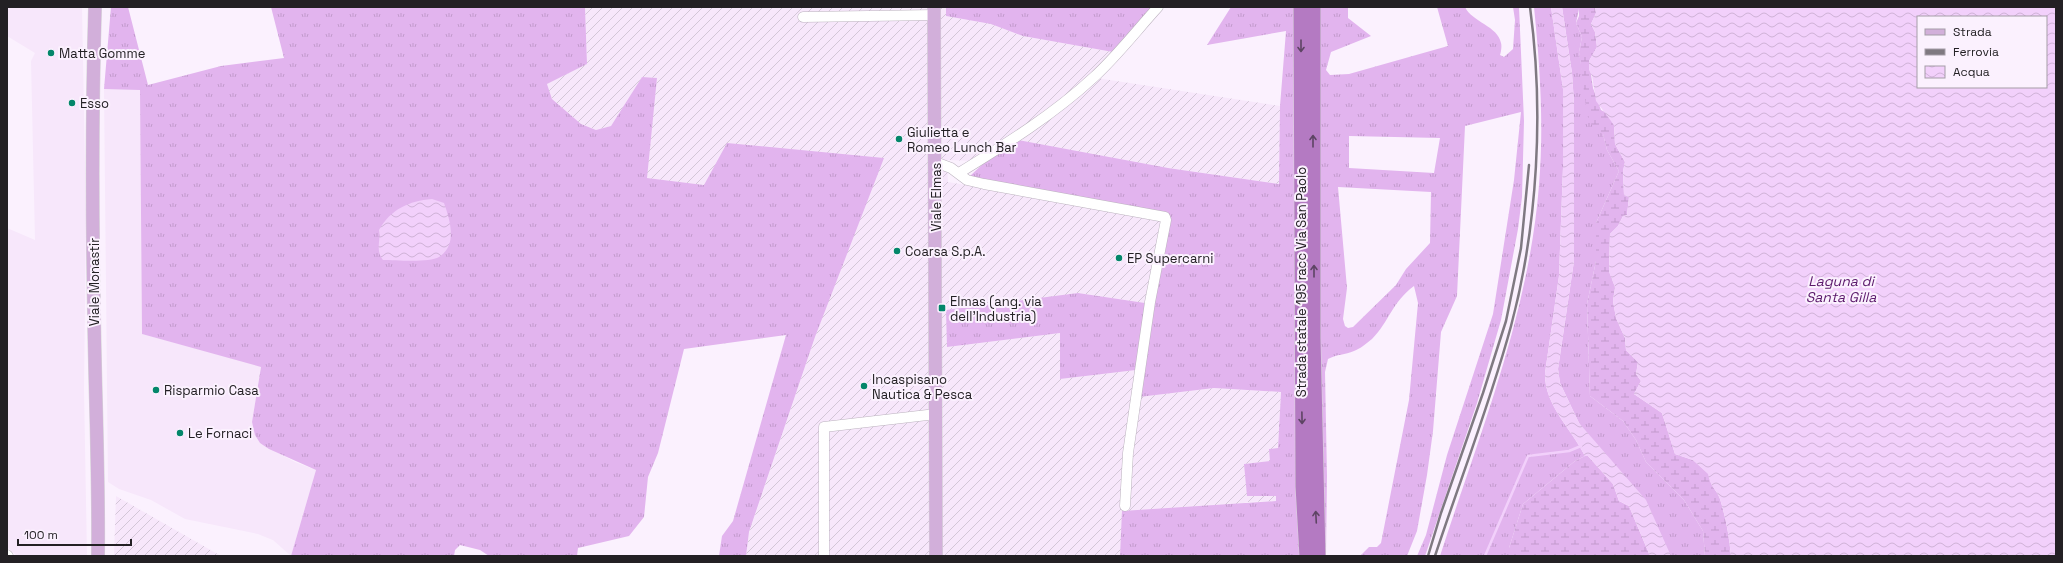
<svg xmlns="http://www.w3.org/2000/svg" width="2063" height="563" font-family="'Space Grotesk',sans-serif">
	<style>
		.built { fill: #f7e7fb }
		.industrial { fill: url(#industrial-furrows) }
		.grass { fill: url(#grass-tufts); fill-rule: evenodd }
		.wetland { fill: url(#wetland-marsh) }
		.water { fill: url(#water-waves); fill-rule: evenodd }
		.lines { fill: none; stroke-linecap: round; stroke-linejoin: round }
		.stream { stroke: #f2d0fb; stroke-width: 2.5 }
		.minor-casing { stroke: #bcb3bf; stroke-width: 11 }
		.major-casing { stroke: #d7d7d8; stroke-width: 14 }
		.highway-casing { stroke: #d7d7d8; stroke-width: 16 }
		.minor { stroke: #fff; stroke-width: 10 }
		.major { stroke: #d2afda; stroke-width: 13 }
		.highway { stroke: #b47ac2; stroke-width: 15 }
		.rail { stroke: #7f7981; stroke-width: 2.5 }
		.oneway { stroke: #5d4463 }
		.poi-dot { fill: #03866a; stroke: #fbf1fe; stroke-width: 1.5 }
		.labels { text-anchor: middle; stroke-width: 4; stroke-linejoin: round; paint-order: stroke }
		.poi-label { font-size: 13px; fill: #232024; stroke: #fbf1fe; text-anchor: start }
		.street-label { font-size: 13px; fill: #232024; stroke: #fbf1fe }
		.water-label { font-size: 14px; font-style: italic; fill: #5b196b; stroke: #fbf1fe }
	</style>
	<defs>
		<pattern id="industrial-furrows" width="10" height="10" patternUnits="userSpaceOnUse"><rect width="10" height="10" fill="#f7e7fb"/><path d="M-1 1l2-2M0 10L10 0M9 11l2-2" fill="none" stroke="#d3c6d7"/></pattern>
		<pattern id="grass-tufts" width="24" height="20" patternUnits="userSpaceOnUse"><rect width="24" height="20" fill="#e2b4ee"/><path d="M3 7l-1-3M5 7V3M7 7l1-3M15 17l-1-3M17 17v-4M19 17l1-3" fill="none" stroke="#c29acc"/></pattern>
		<pattern id="wetland-marsh" width="20" height="14" patternUnits="userSpaceOnUse"><rect width="20" height="14" fill="#e2b4ee"/><path d="M1 5h8M5 5V1M11 12h8M15 12V8" fill="none" stroke="#c29acc"/></pattern>
		<pattern id="water-waves" width="16" height="10" patternUnits="userSpaceOnUse"><rect width="16" height="10" fill="#f2d0fb"/><path d="M0 5q4-4 8 0t8 0" fill="none" stroke="#cfb2d7"/></pattern>
	</defs>
	<rect width="100%" height="100%" fill="#fbf1fe"/>
	<path class="built" d="M7,7H82L86,220L84,390L87,556H17L7,547V228L35,240L31,61L35,53L7,36Z
		M141,88L142,334L261,366L252,422L260,443L295,462L316,470L291,556L273,540L258,534L185,519L151,500L119,489L108,482L104,89Z"/>
	<path class="industrial" d="M585,7H946V16L991,24L1023,36L1113,52L1090,77L1280,106L1279,184L1168,168L947,160L948,182L1162,219L1145,303L1078,293L1048,298L947,347L1060,333V379L1136,370L1139,397L1214,388L1281,392L1278,448L1270,461L1244,464L1276,496V501L1247,502L1121,545L1120,556H746L749,533L824,311L705,185L646,178L657,78L642,77L611,126L596,130L581,124L552,99L547,84L587,64Z
		M116,496L221,556H114Z"/>
	<path class="grass" d="M111,7H128L148,85L221,66L284,58L271,7H585L587,64L547,84L552,99L581,124L596,130L611,126L642,77L657,78L647,178L704,185L727,143L884,158L815,337L749,532L746,556H719L722,536L733,521L786,335L684,349L658,453L648,477L644,517L629,536L578,548L577,556H489L480,550L460,545L455,550L454,556H291L316,470L269,449L260,443L255,435L252,422L261,367L142,334L140,90L104,89Z
		M946,7H1154L1113,52L1023,36L991,24L946,16Z
		M1231,7H1295L1301,556H1120L1122,511L1276,501V496H1247L1244,464L1270,461L1269,449L1278,448L1281,392L1214,388L1139,397L1169,218L980,180L970,176L986,161L1018,140L1168,168L1279,184L1280,106L1286,31L1207,45Z
		M1317,7H1348V18L1371,36L1331,52L1326,70L1330,75L1349,74L1448,46L1437,7H1465C1472,22 1498,26 1501,43C1502,46 1501,52 1500,55L1504,57L1513,49L1515,20L1513,7H1519L1524,121L1522,197L1518,229L1501,320L1477,403L1425,556H1417L1426,535L1447,455L1493,314L1514,180L1521,112L1465,126L1457,296L1441,332L1433,431L1427,475L1417,531L1407,556H1360L1369,547H1377L1381,543L1409,400L1418,303L1414,286C1392,302 1389,322 1372,339C1367,343 1360,349 1354,351C1345,355 1337,354 1328,359L1325,372L1327,476L1326,556H1325L1320,435ZM1349,136L1440,138L1434,173L1349,168ZM1338,187L1431,192L1430,243L1406,269L1396,285L1353,327L1348,328L1345,326L1343,319L1347,288Z
		M1534,7H1551L1563,89V167L1559,276L1545,373C1544,405 1572,429 1585,456L1575,461L1523,504L1509,548V556H1440C1479,435 1529,314 1539,185C1544,126 1540,66 1534,7Z
		M1562,7H1579V9L1576,23L1582,37L1579,52L1586,95L1603,134L1607,150L1619,171L1596,223V261L1587,304L1590,396L1623,421L1636,440L1646,462L1684,500L1703,531L1705,556H1671L1579,423L1560,383L1558,369L1574,261V103L1572,73Z
		M1078,293L1145,303L1136,370L1060,379V333L947,347L946,310Z"/>
	<path class="wetland" d="M1579,7H1595L1596,13L1591,24L1595,32L1597,47L1589,61L1593,88L1601,110L1607,113L1614,125L1615,144L1625,162L1623,171L1624,195L1629,197L1627,215L1623,216L1618,226L1610,234L1609,271L1615,287L1613,301L1616,318L1625,338L1626,350L1638,362L1636,374L1641,381L1634,394L1662,413L1675,454L1693,460L1709,474C1710,487 1716,488 1720,499C1726,518 1729,536 1731,556H1705L1703,531L1684,500L1646,462L1636,440L1623,421L1590,396L1587,304L1596,261V223L1619,171L1607,150L1603,134L1595,131L1587,115L1579,52L1582,37L1576,23L1579,16Z
		M1585,456H1588L1613,484L1619,501L1629,506L1650,556H1509V548L1523,504L1575,461Z"/>
	<path class="water" d="M1551,7H1562L1572,73L1574,103V261L1558,369L1560,383L1579,423L1646,500L1671,556H1650L1629,506L1619,501L1613,484L1588,456H1585C1572,429 1544,405 1545,373L1559,276L1563,167V89Z
		M1595,7H2056V556H1731C1729,536 1726,518 1720,499C1716,488 1710,487 1708,474L1693,460L1675,454L1662,413L1634,394L1641,381L1636,374L1638,362L1626,350L1625,338L1616,318L1613,301L1615,287L1609,272L1610,234L1618,226L1623,216L1627,215L1629,197L1624,195L1623,171L1625,162L1615,144L1614,125L1596,101L1592,76L1589,70V61L1597,47L1595,32L1591,24L1596,13ZM1918,17H2046V87H1918Z
		M432,199L444,203C450,220 458,245 439,257C429,263 396,260 383,260C375,250 381,241 379,230C391,209 409,201 432,199Z"/>
	<g class="lines">
		<path class="stream" d="M1485,556L1528,456L1569,451L1581,446"/>
		<defs>
			<path id="minor" d="M803,17L934,15
				M935,162L951,168L967,180L984,184L1165,217L1166,220L1150,302L1128,453L1125,506
				M959,173C1006,144 1053,115 1094,77C1117,56 1137,30 1158,7
				M7,555L8,556
				M824,556V427L936,414"/>
			<path id="major" d="M95,7C92,108 92,210 94,312C95,393 99,474 98,556
				M934,7L936,556"/>
			<path id="highway" d="M1301,7L1303,486L1307,556
				M1313,7V338L1318,556"/>
		</defs>
		<use href="#minor" class="minor-casing"/>
		<use href="#major" class="major-casing"/>
		<use href="#highway" class="highway-casing"/>
		<use href="#minor" class="minor"/>
		<use href="#major" class="major"/>
		<use href="#highway" class="highway"/>
		<path class="rail" d="M1428,556L1441,513L1483,393L1506,321L1521,248L1529,165
			M1435,556C1460,480 1490,404 1511,326C1538,225 1544,110 1530,7"/>
	</g>
	<defs><path id="oneway-shaft" d="M-6 0H5M1.5-3L5.5 0L1.5 3" fill="none" stroke-width="1.6" stroke-linecap="round" stroke-linejoin="round"/></defs>
	<g class="oneway">
		<use href="#oneway-shaft" transform="translate(1301 46) rotate(90)"/>
		<use href="#oneway-shaft" transform="translate(1313 141) rotate(-90)"/>
		<use href="#oneway-shaft" transform="translate(1314 271) rotate(-90)"/>
		<use href="#oneway-shaft" transform="translate(1302 418) rotate(89)"/>
		<use href="#oneway-shaft" transform="translate(1316 517) rotate(-93)"/>
	</g>
	<g class="poi-dot">
		<circle cx="51" cy="53" r="4"/>
		<circle cx="72" cy="103" r="4"/>
		<circle cx="899" cy="139" r="4"/>
		<circle cx="897" cy="251" r="4"/>
		<circle cx="1119" cy="258" r="4"/>
		<rect x="938" y="304" width="8" height="8" rx="2"/>
		<circle cx="864" cy="386" r="4"/>
		<circle cx="156" cy="390" r="4"/>
		<circle cx="180" cy="433" r="4"/>
	</g>
	<g class="labels">
		<g class="poi-label">
			<text x="59" y="58">Matta Gomme</text>
			<text x="80" y="108">Esso</text>
			<text x="907" y="137">Giulietta e<tspan x="907" dy="15">Romeo Lunch Bar</tspan></text>
			<text x="905" y="256">Coarsa S.p.A.</text>
			<text x="1127" y="263">EP Supercarni</text>
			<text x="950" y="306">Elmas (ang. via<tspan x="950" dy="15">dell'Industria)</tspan></text>
			<text x="872" y="384">Incaspisano<tspan x="872" dy="15">Nautica &amp; Pesca</tspan></text>
			<text x="164" y="395">Risparmio Casa</text>
			<text x="188" y="438">Le Fornaci</text>
		</g>
		<g class="street-label">
			<text transform="translate(936 197) rotate(-90)" y="5">Viale Elmas</text>
			<text transform="translate(94 282) rotate(-90)" y="5">Viale Monastir</text>
			<text transform="translate(1301 282) rotate(-90)" y="5">Strada statale 195 racc Via San Paolo</text>
		</g>
		<g class="water-label">
			<text x="1841" y="286">Laguna di<tspan x="1841" dy="16">Santa Gilla</tspan></text>
		</g>
	</g>
	<rect width="2063" height="563" fill="none" stroke="#232024" stroke-width="16"/>
	<rect x="1917" y="16" width="130" height="72" fill="#fbf1fe" stroke="#a59da7"/>
	<rect x="1925" y="29" width="20" height="6" fill="#d2afda" stroke="#a59da7"/>
	<text x="1953" y="36" font-size="12" fill="#232024">Strada</text>
	<rect x="1925" y="49" width="20" height="6" fill="#7f7981" stroke="#a59da7"/>
	<text x="1953" y="56" font-size="12" fill="#232024">Ferrovia</text>
	<rect x="1925" y="66" width="20" height="12" fill="url(#water-waves)" stroke="#a59da7"/>
	<text x="1953" y="76" font-size="12" fill="#232024">Acqua</text>
	<path d="M18 539v6h113v-6" fill="none" stroke="#232024" stroke-width="2"/>
	<text x="24" y="539" font-size="12" fill="#232024" stroke="#fbf1fe" stroke-width="3" paint-order="stroke">100 m</text>
</svg>
